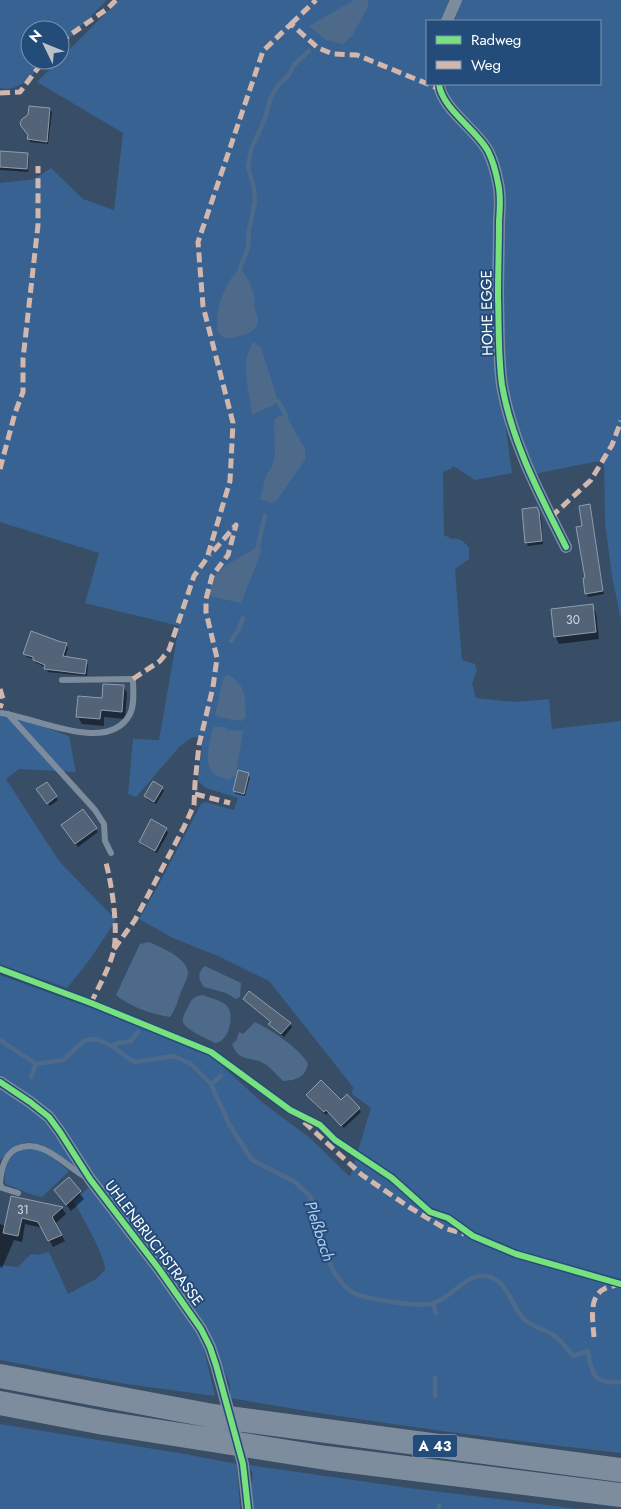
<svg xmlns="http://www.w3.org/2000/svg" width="621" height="1509" font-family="Jost,sans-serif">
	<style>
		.green { fill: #386291 }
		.water { fill: #4e6a8b }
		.shadow { fill: #0007 }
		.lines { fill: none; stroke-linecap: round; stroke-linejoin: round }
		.stream { stroke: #4e6a8b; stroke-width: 4.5 }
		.building { fill: #536478; stroke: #909dac }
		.lane { stroke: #7c8c9d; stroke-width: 6 }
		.street { stroke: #7c8c9d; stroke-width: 12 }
		.highway { stroke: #7e8d9d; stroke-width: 24 }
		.quiet { stroke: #d1b7ad; stroke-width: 5; stroke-dasharray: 10 5; stroke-linecap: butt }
		.cycleway-casing { stroke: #244c7a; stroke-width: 9 }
		.cycleway { stroke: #77e17e; stroke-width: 6 }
		.labels { text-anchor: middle; stroke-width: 4; stroke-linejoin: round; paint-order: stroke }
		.number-label { font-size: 12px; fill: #d4d8dd }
		.shield { fill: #244c7a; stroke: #bdc9d7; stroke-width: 1 }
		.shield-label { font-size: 14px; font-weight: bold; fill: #fff }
		.street-label { font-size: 15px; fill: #fff; stroke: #244c7a }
		.water-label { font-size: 16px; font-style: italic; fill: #b2ceec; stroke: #244c7a }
	</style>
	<rect width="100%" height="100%" fill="#384d66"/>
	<path class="green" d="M0,0H107L60,47V30H30V60H47C34,72 19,94 0,88Z
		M119,0H449L441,21H427V84H436L485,151L494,185L504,415L512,473L475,480L453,466L451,469L443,472L444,535L452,539C460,537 464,542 469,548V559L455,569L462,660L475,664L477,671L472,683L476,698L516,702L549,699L552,729L621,721V1453C490,1438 360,1421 230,1398V1384L207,1334L75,1150L0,1078V975L133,1023L167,1036L210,1055L263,1103L310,1138L350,1177L371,1108L352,1094L353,1087L269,981L218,956L173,938L139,919L159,884L201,804L205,802L234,810L238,798L206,788L198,781L203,737H193L180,746L136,797L128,794L133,739L159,740L179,626L85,603L99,553L0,522V183L34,179L51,168L83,199L114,210L123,133L37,82Z
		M460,0H621V620L612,576L605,523L604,460L534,474L527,458L505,382L501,177L451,100L445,84H600V21H455Z
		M0,711L69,736L76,772L19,769L6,779L59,861L116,920L91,958L67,988L0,965Z
		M0,1086L45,1118L75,1164L72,1166C49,1145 24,1128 0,1161Z
		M26,1148C43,1147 56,1160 69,1171L42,1197C29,1195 18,1188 5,1184C3,1166 9,1154 26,1148Z
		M88,1188L97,1195L201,1336L215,1396L126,1384L0,1360V1265L18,1267L31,1254L38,1255L49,1252L68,1294L96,1279L105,1270C105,1255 82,1217 74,1201Z
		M0,1424L185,1454L237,1464L240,1509H0Z
		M249,1465L409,1488L580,1509H251L250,1482H252L253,1475Z"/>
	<path class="water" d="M354,0H367L369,5L352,36L343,44L326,40L309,26Z
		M240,268C247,275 258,298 254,306C255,310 257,315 258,319C259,335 235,337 224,338L218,332C214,311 225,282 240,268Z
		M253,342L261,347L278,401L275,404L252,415C249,392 240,363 253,342Z
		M286,415L305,449V460L277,500L272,503L260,499L266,475L272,467L275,456L274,420L279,416Z
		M258,546L262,550L241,603L209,596C210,591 211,585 213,580C219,565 245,557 258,546Z
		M229,675C247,685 245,700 246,717L242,721L219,717L215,715L223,679L226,676Z
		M213,727H226L227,730L243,731L236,775L229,780C225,778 219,777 214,774C202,764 211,739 213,727Z
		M149,942C160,947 188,958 188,973C188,978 183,986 181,992C178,1000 176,1009 170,1017C152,1014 130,1007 116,995L140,944Z
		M205,966L241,983L240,997L236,999L226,993L204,987C198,979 197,973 205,966Z
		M202,995C210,998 222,1000 227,1006C235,1016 229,1042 215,1043C208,1039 185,1030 183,1022C182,1017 186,1011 188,1007C191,1000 194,996 202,995Z
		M255,1022C271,1030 301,1049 308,1064C305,1078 296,1080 283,1081C277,1075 271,1068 265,1064C252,1056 239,1063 232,1044L236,1041L239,1032L243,1034Z"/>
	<path class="shadow" d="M50,109L52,112L48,144L30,142L29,135Z
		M0,153L27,154L29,157L28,172L0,170Z
		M590,506L591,509L604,594L588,597L587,594L584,527Z
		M536,509L541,517L543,544L528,546L526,542Z
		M592,606L596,613L599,639L559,644L555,636Z
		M66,644L68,648L65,658L86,662L88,665L87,676L48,672L46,667L36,663L33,659L27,657L25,654Z
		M123,686L127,693L125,719L104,717V726L82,724L78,717Z
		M248,774L250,777L245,796L236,794L234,791Z
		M47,783L58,800L50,806L40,792Z
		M162,788L164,791L156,804L147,799L145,796Z
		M83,811L98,832L78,847L64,829Z
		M151,821L166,829L168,833L157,853L142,845L140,842Z
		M247,1002L290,1024L292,1027L284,1037L272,1027L270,1024L271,1023Z
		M347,1096L361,1112L344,1128L329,1112L326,1115L310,1098L341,1101Z
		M68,1179L84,1199L71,1211L56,1191Z
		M12,1198L62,1208L66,1214L55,1224L65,1241L53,1247L43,1228L25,1224L22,1242L14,1240L2,1268L0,1267V1224L6,1226Z"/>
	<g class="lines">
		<path class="stream" d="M240,268L248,248L249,230L255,202L254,188L248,167L251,149L264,121L271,97L279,84L288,76L294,65L309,51
			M278,401L286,415
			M258,546L265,516
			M231,641L239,629L243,618
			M0,1040L36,1064L63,1060L85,1040L96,1039L112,1046L134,1062L174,1056L191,1064L211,1084L229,1124L252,1160L295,1182L310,1196L331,1266C336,1276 343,1286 352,1292C365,1299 420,1308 434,1303C453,1297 466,1273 486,1276C508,1279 511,1307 525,1320C533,1327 543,1329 552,1334C560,1339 567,1349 573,1356L588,1351C592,1376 594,1384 621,1382
			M112,1046L118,1043L131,1041L138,1032
			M31,1077L36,1064
			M211,1084L221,1076
			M433,1304L436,1313
			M435,1378V1396
			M438,1509L439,1506"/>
	</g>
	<path class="building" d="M29,106L50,108L47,142L27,139L28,135L21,126L20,123L22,119L28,115Z
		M0,151L28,153L27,169L0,167Z
		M590,504L603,591L585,594L583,578H585L576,527L582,526L579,506Z
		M537,507L539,512L542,541L525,543L522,509Z
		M593,604L596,632L554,637L551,609Z
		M31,631L61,642L67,643L63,656L87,660L85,674L44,669L45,665L33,660V657L23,654Z
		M103,684L124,685L122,712L101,710L100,719L76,717L78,696L102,698Z
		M238,770L249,773L244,794L233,791Z
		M153,781L163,787L154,802L144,796Z
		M47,782L57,796L47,804L36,789Z
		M83,809L97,828L75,844L61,825Z
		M151,819L167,828L155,851L139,842Z
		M249,991L291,1023L281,1034L268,1024L271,1022L243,999Z
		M321,1080L341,1100L347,1094L360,1108L341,1126L326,1110L324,1112L306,1095Z
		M69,1177L81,1191L66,1205L54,1190Z
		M11,1196L63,1207L52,1217L62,1235L48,1241L38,1222L22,1218L18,1236L3,1233Z"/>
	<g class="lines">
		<path class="lane" d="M0,713C33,716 108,756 130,714C135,704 133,690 133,679L62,680
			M8,714L95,810L104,824L105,841L111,853
			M0,1183C1,1170 4,1155 16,1149C42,1137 63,1164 84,1176
			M0,1183L2,1188L18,1193"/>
		<path class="street" d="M447,21L456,0
			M439,84C442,109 476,129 488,151C493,161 496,172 498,183C501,195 500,209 499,221C499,247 498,272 498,297C499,326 498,356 502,385C512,443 540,495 566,547
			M0,1082L30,1102L49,1117L60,1132L90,1179L159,1269L201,1329L210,1347L216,1365L243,1464L248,1509"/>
		<path class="highway" d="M0,1376L213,1416L621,1470
			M0,1403L104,1423L326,1458L621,1495"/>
		<path class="quiet" d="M291,24L316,0
			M60,42L107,9L116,0
			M0,93L20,92L44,60
			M0,469L15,413L23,392V359L38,225V166
			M551,517L591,480L612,445L621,421
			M133,679L160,661L169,650L194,576L207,558L230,481L233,423L203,306L198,242L263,51L291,24L318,48L333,54L357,55L440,89
			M0,689L3,699L0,708
			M195,794L230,803
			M114,949L135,920L184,827L194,805L195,783L199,745L213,687L217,658L206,612V599L212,576L228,555L236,525L210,555
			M91,1003C99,986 110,967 114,949C118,927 112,885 106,863
			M304,1122L362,1175L409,1207L444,1228L464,1234
			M594,1337C593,1322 588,1297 604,1289C608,1287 614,1286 619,1284"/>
		<defs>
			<path id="cycleway" d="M439,84C442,109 476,129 488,151C493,161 496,172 498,183C501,195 500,209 499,221C499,247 498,272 498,297C499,326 498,356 502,385C512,443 540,495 566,547
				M0,969L91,1003L211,1052L290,1110L320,1125L335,1140L392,1178L430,1212L448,1218L473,1236L516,1254L621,1284
				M0,1082L30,1102L49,1117L60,1132L90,1179L159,1269L201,1329L210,1347L216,1365L243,1464L248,1509"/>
		</defs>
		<use href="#cycleway" class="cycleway-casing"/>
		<use href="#cycleway" class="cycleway"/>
	</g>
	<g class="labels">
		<g class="number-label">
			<text x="573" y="624">30</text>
			<text x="23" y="1214">31</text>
		</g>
		<rect class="shield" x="412.5" y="1434.5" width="45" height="23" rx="4"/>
		<g class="shield-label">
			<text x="435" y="1451">A 43</text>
		</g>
		<g class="street-label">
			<text transform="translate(487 313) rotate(-91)" y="5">HOHE EGGE</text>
			<text transform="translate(154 1243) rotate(53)" y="5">UHLENBRUCHSTRASSE</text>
		</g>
		<g class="water-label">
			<text transform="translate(320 1231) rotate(72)" y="6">Pleßbach</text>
		</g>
	</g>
	<rect x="426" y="20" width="175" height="65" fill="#244c7a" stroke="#7c94af"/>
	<rect x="436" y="36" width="25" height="8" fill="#77e17e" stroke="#7c94af"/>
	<text x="471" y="45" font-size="15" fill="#ffffff">Radweg</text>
	<rect x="436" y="61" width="25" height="8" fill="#d1b7ad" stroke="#7c94af"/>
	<text x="471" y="70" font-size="15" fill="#ffffff">Weg</text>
	<g transform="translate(45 45) rotate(313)"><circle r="24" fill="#244c7a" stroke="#7c94af"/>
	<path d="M0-4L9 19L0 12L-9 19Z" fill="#b9c1c9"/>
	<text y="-8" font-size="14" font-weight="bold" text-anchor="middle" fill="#ffffff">N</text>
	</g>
</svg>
